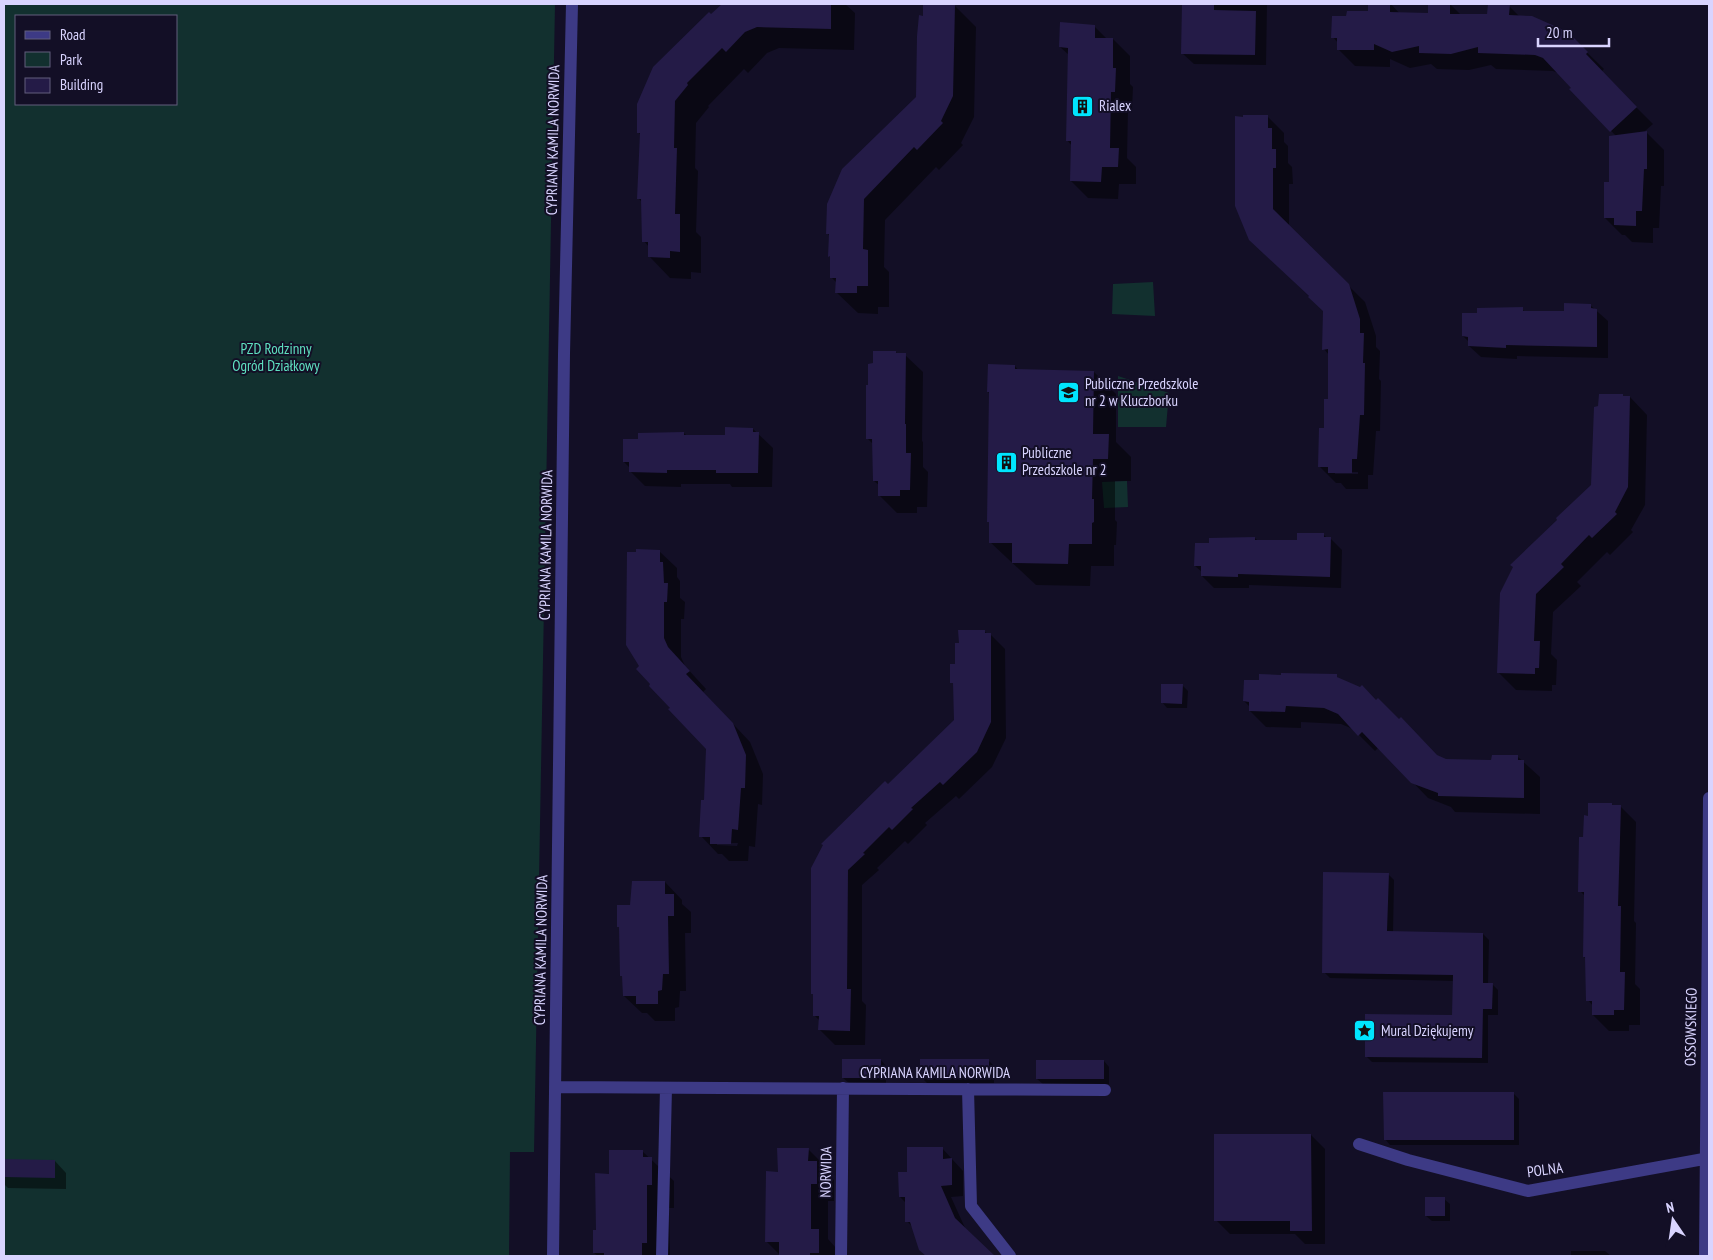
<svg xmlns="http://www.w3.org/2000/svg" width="1713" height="1260" font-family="'PT Sans Narrow',sans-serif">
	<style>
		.green { fill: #12302f; fill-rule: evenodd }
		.shadow { fill: #0007; fill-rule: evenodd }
		.building { fill: #241b47 }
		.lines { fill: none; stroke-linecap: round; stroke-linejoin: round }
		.minor { stroke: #3d3a85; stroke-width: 12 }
		.labels { text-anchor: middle; stroke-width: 4; stroke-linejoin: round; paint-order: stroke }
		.poi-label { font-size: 15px; fill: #d9d4ff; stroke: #130f26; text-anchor: start }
		.street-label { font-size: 15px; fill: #d9d4ff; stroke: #130f26 }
		.park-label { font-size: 15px; fill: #5fe0c0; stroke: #130f26 }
	</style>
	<rect width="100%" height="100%" fill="#130f26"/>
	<path class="green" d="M4,4H555L534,1152H510L509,1256H4ZM16,16H176V104H16Z
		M1153,282L1155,316L1112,314L1113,284Z
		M1118,376L1169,393L1166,427H1118Z
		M1127,481L1128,507L1104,508L1102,482Z"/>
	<path class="shadow" d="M723,4H845L855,13L854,50L779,48L767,53L748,73L744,69L708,106L709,107L696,123L695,168L698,171L696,232L701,237V273L691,272V279L670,278L649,256V247L644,241L642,202L639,199L641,135L638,132L711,16Z
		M925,4H947L949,6H955L976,27L974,117L961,143L963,145L939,170L936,167L885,220L884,267L889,272V307H878V314L858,313L836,292L837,283L831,277L830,236L828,234L917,97Z
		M1183,4H1267L1266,65L1194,64L1182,53Z
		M1369,4H1391L1400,14H1429V4H1450L1461,15L1489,16L1509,6L1520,17L1567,33L1604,69L1601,72L1653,124L1645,131L1664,150V186H1661L1659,228H1653V243L1632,242L1625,235H1622L1605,218L1616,136L1571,89L1573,88L1560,74L1553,71L1496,69L1491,65L1469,70L1437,69L1431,64L1410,68L1390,59V67L1355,66L1338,49V43L1333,37L1348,18L1369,12Z
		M1094,26L1107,39H1113L1130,56V84L1133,87L1132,109H1128L1127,158L1136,167V184H1119L1118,199L1088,198L1071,181L1072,146L1067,140L1069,55L1060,47Z
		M1267,116L1284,133V142L1288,146V163L1292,167L1293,184H1289V227L1365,302L1376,336V347L1380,351L1379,379L1381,381L1380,431H1376L1373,475H1368V489H1346L1341,483H1336L1320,467L1329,401V355L1324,349V311L1268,256ZM1335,472H1358V474H1335Z
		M1590,305L1608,321V358L1517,356V359L1481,357L1469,346V342L1463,336L1479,314L1522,309L1525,312H1565Z
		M896,352L898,355H905L923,372L922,441L923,442V467L928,472L927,507H917V513H897L880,496V486L874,481L873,444L867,438Z
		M1015,366L1019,371L1094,372L1116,394V442L1131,457V481H1115V520L1117,522L1116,545H1114V566H1091L1090,586L1036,585L990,542V394L988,392Z
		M1630,397L1647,415L1645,505L1631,530L1633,532L1610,555L1607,552L1577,582L1581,586L1553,612L1551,654L1557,660L1556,685H1552V691L1516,690L1499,673L1501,593L1593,486L1624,398Z
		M753,429L773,448L772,487H732L730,484H681V487L645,486L630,471V468L624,462L639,440L684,433L687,436H726Z
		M1323,534L1327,538H1330L1342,550L1341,588L1249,585V588H1214L1202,576V572L1195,566L1210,545L1255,538L1258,541H1298Z
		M659,551L677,568V577L680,581V598L685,602L684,619H681V657L685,666L706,689L703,692L750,742L763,774L762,805L758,804L755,847L749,846L748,861H729L722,854H718L701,836L706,802L708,749L652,684L641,666ZM717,843H738L737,846L717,845Z
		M984,631L988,634H990L1005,649L1006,738L992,767L959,799L956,796L925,823L927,825L908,844L905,841L877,868L879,870L862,885V1001L866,1005L865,1045H835L820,1030V1021L814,1015L813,906L888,786L955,720V685L952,682L960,644Z
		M1336,676L1342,681L1376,701L1438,757L1445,761H1493L1518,757L1540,777V814L1455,812L1451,807L1428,798L1379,747L1375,751L1353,729L1341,724L1301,722V728L1266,727L1250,711V707L1244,701Z
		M1182,685L1188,691L1187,708H1167L1162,702Z
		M1611,804L1614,806H1620L1636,822L1634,921L1636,923L1635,984L1640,989V1025H1629V1031H1609L1593,1015V1006L1588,1000L1586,959L1584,957L1585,896L1580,891L1584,838L1589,817Z
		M1388,874L1394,880L1393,933L1483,934L1489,940L1488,984H1492L1498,990V1015H1488V1063L1372,1062L1366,1056L1453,1016L1454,981L1330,978L1324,972Z
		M665,882L682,900V904L691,912V933H685L686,991H680L679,1007L675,1008V1021H655L647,1013H642L624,996V978L621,975L620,928L618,926L631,906Z
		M881,1060L886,1066V1083H849L843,1078Z
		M988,1060L994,1066V1083H927L922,1078Z
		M1104,1061L1109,1067V1084H1043L1037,1079Z
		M1514,1094L1519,1099V1145H1390L1385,1139Z
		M1311,1135L1325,1149V1244H1305L1295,1234H1230L1216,1220Z
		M942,1148L963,1171V1196L951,1197L966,1230L993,1256H927L920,1249L914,1229L907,1221L906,1203L900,1197L909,1173Z
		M808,1149L826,1167L825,1172L834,1180V1201H828V1239L836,1248V1256H781L766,1241L779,1173Z
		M642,1151L674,1181V1208H669L670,1256H598L594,1253L597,1232L611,1175Z
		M4,1160L55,1161L66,1173V1189L8,1188L4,1184Z
		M1444,1199L1450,1204V1221H1432L1426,1216Z
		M1571,1251H1605L1611,1256H1571Z"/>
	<path class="building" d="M722,4H831V29L757,27L745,32L726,52L722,48L687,83L688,85L675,101L674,148H677L675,214H680V252L670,251V258L648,257V242H642L641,199H637L640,133H637V104L653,67L709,12L711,14Z
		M923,4L955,5L953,96L941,121L943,123L917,150L914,147L864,199L863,249L868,250V286H857V293H835L836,278H830V256L828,257L829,234H826L827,204L842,169L916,97L917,36L919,15L923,16Z
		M1182,4H1214V10L1256,11L1255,55L1181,54Z
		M1368,4H1390V12L1428,13V4H1450V14H1487L1488,4H1510L1509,15L1532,16L1568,32L1588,52L1586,54L1637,107L1610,132L1569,89L1571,88L1543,58L1535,55L1478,53V47L1451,54L1419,53V46L1392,52L1374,44V50H1337V38H1331L1332,16H1346L1347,11H1368Z
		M1060,22L1095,25V38H1113V68H1116L1115,92H1111L1110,148H1119L1118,167H1102L1101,182L1070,181L1071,141H1066L1068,48L1059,47Z
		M1243,115H1268V128H1272V149H1276V168H1273V209L1349,284L1360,319V333H1364L1363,363H1365L1364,415H1360L1357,459H1352V473H1328V467H1318L1319,428H1324V399H1328V349L1322,350L1323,311L1308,297L1309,296L1249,240L1235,206V116L1243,117Z
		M1647,131V169H1644L1642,211H1636V226L1614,225V218H1604V182H1609V136Z
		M1564,303L1591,304V308L1597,309V347L1506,345V348L1468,346V337L1462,336V313H1477V308L1523,307V311H1564Z
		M873,351H896V353H906L905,424H906V453H911L910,490H900V496H878V481H873L872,439H866V385H868V364L873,363Z
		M988,364L1015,365V369L1094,371L1093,434H1109L1108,459H1093L1092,499H1094V522L1092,523V544H1069L1068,564L1012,563V543H989V522H987L989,392H987Z
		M1599,394H1623V396H1630L1628,487L1615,512L1617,514L1592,538L1589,535L1561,564L1564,567L1536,594L1534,641H1540L1539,668H1535V674L1497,673L1500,593L1513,567L1510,565L1557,520L1556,518L1591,485L1594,407L1598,406Z
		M725,427L753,428V432H759L758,473H716V470H667V473L629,472V462H623V439H638V433L684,432V435H725Z
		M1297,533H1324V537H1331L1330,577L1238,574V577L1201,576V566H1194L1195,543H1209V538L1255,537V540H1297Z
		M636,549L660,550V562H663L664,583H668L667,602H664V638L668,647L690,671L686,674L733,723L746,755L745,788H741L738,830L732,829L731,844H710V837H699L701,800H704L706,749L668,709L670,708L649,686L650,684L636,669L639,666L626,645L627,552H636Z
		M958,630H985V633H991V722L977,752L943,785L940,782L911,808L913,809L892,830L889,827L863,853L865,854L848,870L847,989H851L850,1031L818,1030L819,1016H813V994H811V868L823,845L821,844L885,781L888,784L954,720L953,683H950V664H955V643H959Z
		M1281,673L1337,674V677L1360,687L1362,685L1376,700L1378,698L1399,719L1401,717L1437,755L1446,759L1491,760L1492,755H1518V760H1524V798L1438,796V793L1411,783L1362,732L1358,736L1338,714L1324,708L1286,706L1285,712L1249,711V702L1243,701L1244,680H1259V674L1281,675Z
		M1161,684H1183L1182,704L1161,703Z
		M1588,803H1612V805H1621L1618,906H1621L1620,972H1625L1624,1010H1614V1015H1592V1001H1586L1585,957H1583L1584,892H1578L1579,837H1583L1584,815L1588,816Z
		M1323,872L1389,873L1387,931L1483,933V983H1493L1492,1009H1483L1482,1058L1365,1057V1014L1452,1015L1453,975L1322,973Z
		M632,881H665V894H674V916H668L669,974H663L662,990L658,991V1004H636V996H623L622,976H620L619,927H617V905H630Z
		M842,1059H881V1078H842Z
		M920,1059H989V1078H920Z
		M1036,1060H1104V1079H1036Z
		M1383,1092H1514V1140H1384Z
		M1214,1134H1311L1312,1231H1290V1221H1214Z
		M907,1147H943V1159L952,1158V1185L941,1186L955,1218L995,1256H926L919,1250L910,1222H905V1197H899L898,1172H907Z
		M777,1148H809L808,1161H817V1184H811V1229H819V1253H810V1256H779V1242H765L766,1171L778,1172Z
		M609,1150H643V1157H652V1185H647V1243H642V1256H604V1253H593V1230H596L595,1173L609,1174Z
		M4,1159L55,1160V1178L4,1177Z
		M1425,1197H1445V1216H1425Z"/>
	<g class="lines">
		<path class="minor" d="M555,1087L1105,1090
			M968,1089L971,1206L1010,1256
			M1359,1144L1408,1160L1528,1191L1709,1158
			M553,1256L564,354L572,4
			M662,1256L666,1088
			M841,1256L843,1088
			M1705,1256L1709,798"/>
	</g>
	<defs>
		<symbol id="building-square" viewBox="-11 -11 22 22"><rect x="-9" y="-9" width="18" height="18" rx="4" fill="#00e5ff" stroke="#130f26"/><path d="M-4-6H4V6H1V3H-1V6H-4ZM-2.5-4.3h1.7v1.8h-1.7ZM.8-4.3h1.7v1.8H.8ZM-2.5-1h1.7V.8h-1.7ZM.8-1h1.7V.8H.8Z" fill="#111"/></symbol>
		<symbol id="school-square" viewBox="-11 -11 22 22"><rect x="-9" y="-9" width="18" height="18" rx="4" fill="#00e5ff" stroke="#130f26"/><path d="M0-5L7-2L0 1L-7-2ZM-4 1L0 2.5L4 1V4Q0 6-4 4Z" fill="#111"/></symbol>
		<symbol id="sight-square" viewBox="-11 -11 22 22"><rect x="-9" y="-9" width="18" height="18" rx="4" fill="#00e5ff" stroke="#130f26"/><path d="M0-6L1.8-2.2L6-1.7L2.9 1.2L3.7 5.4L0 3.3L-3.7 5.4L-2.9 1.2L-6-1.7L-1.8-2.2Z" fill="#111"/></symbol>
	</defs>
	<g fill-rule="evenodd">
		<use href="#building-square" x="1070" y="94" width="25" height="25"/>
		<use href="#school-square" x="1056" y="380" width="25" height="25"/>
		<use href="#building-square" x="994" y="450" width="25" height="25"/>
		<use href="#sight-square" x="1352" y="1018" width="25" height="25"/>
	</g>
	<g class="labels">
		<g class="poi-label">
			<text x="1099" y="111">Rialex</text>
			<text x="1085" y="389">Publiczne Przedszkole<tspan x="1085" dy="17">nr 2 w Kluczborku</tspan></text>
			<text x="1022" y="458">Publiczne<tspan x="1022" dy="17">Przedszkole nr 2</tspan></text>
			<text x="1381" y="1036">Mural Dziękujemy</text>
		</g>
		<g class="street-label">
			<text transform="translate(553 140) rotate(-89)" y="5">CYPRIANA KAMILA NORWIDA</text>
			<text transform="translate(546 545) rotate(-89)" y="5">CYPRIANA KAMILA NORWIDA</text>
			<text transform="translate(541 950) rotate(-89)" y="5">CYPRIANA KAMILA NORWIDA</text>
			<text transform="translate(1691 1027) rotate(-89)" y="5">OSSOWSKIEGO</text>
			<text x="935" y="1078">CYPRIANA KAMILA NORWIDA</text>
			<text transform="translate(1545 1170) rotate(-7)" y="5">POLNA</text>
			<text transform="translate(826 1172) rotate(-89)" y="5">NORWIDA</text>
		</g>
		<g class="park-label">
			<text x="276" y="354">PZD Rodzinny<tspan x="276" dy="17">Ogród Działkowy</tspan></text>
		</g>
	</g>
	<rect width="1713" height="1260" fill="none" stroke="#d9d4ff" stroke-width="10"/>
	<rect x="15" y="15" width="162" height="90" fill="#130f26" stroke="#625e7d"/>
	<rect x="25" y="31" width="25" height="8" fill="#3d3a85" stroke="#625e7d"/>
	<text x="60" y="40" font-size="15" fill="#d9d4ff">Road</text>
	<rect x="25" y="52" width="25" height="15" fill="#12302f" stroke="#625e7d"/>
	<text x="60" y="65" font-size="15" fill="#d9d4ff">Park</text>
	<rect x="25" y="78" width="25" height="15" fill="#241b47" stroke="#625e7d"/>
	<text x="60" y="90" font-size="15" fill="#d9d4ff">Building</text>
	<g transform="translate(1673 1220) rotate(347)" stroke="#130f26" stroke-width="4" paint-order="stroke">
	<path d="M0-4L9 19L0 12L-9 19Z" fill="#d9d4ff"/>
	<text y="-8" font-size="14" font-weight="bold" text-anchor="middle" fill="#d9d4ff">N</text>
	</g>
	<path d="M1538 38v8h71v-8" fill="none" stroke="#d9d4ff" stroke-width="2.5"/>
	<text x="1546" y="38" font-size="15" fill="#d9d4ff" stroke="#130f26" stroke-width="4" paint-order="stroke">20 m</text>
</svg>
